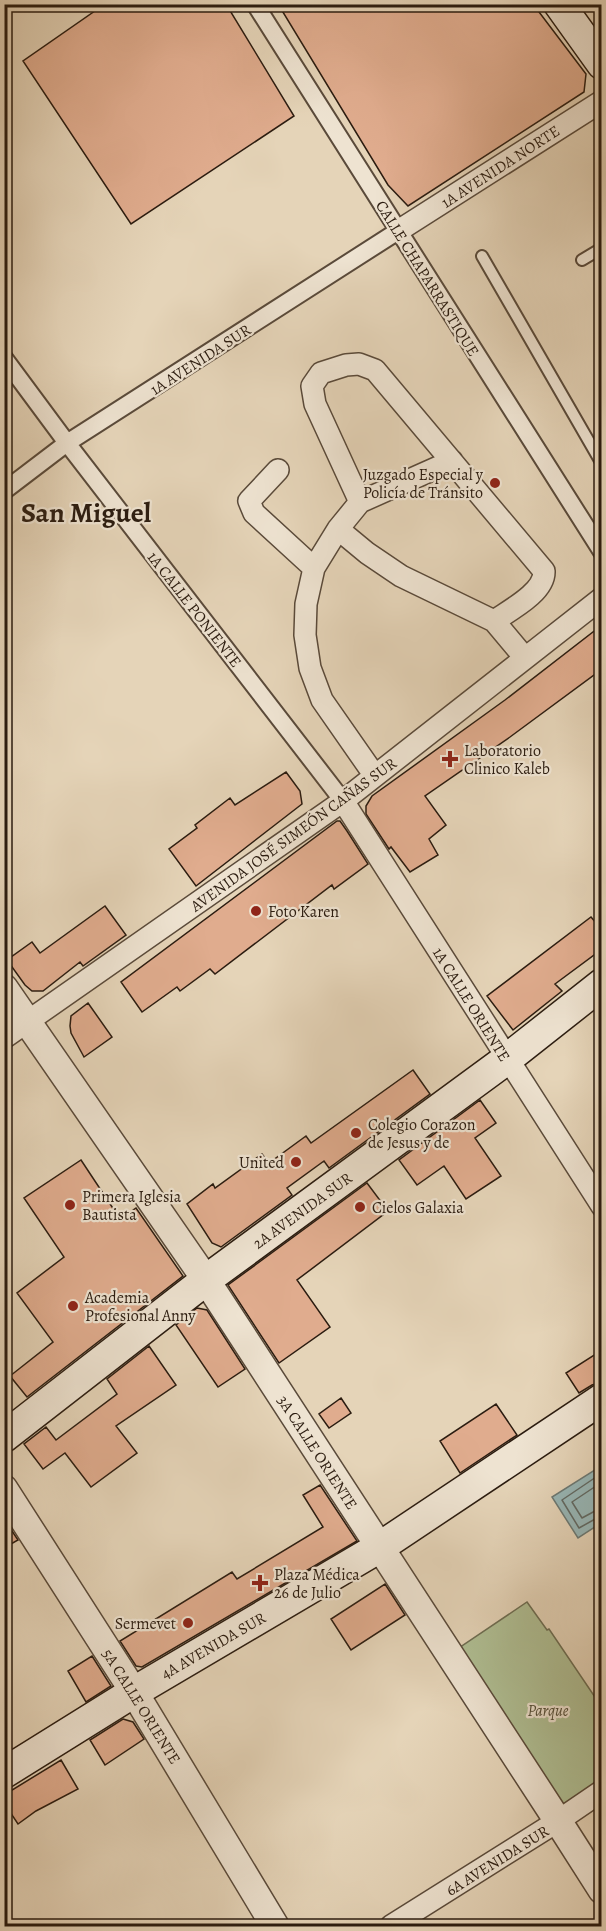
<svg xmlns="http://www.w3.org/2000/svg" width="606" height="1931" font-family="Alegreya,serif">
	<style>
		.green { fill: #afbe93; stroke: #6d6d52; stroke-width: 1.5 }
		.water { fill: #98b7b7; stroke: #6c7974; stroke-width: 1.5 }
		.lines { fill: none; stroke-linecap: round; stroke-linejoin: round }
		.shore { stroke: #626a64; stroke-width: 1.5 }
		.building { fill: #e0ac8e; stroke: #2b1c10; stroke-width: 1.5 }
		.service-casing { stroke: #5a4a3a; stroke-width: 14 }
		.pedestrian-casing { stroke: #5a4a3a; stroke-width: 20 }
		.minor-casing { stroke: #5a4a3a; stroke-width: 24 }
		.tertiary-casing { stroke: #5a4a3a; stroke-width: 30 }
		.secondary-casing { stroke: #2b1c10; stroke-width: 33 }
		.service { stroke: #eee3d1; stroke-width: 10 }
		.pedestrian { stroke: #eee3d1; stroke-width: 16 }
		.minor { stroke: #eee3d1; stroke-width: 21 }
		.tertiary { stroke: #eee3d1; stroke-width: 27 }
		.secondary { stroke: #eee3d1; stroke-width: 30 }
		.poi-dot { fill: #8f2418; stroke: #eee3d1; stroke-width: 2 }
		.labels { text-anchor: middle; stroke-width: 4.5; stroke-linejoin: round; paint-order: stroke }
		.street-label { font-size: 16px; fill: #2b1c10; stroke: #eee3d1 }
		.poi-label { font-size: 16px; fill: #2b1c10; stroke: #eee3d1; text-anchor: start }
		.park-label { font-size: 16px; font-style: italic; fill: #534d37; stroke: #eee3d1 }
		.town-label { font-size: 28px; font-weight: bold; fill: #2b1c10; stroke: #eee3d1 }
	</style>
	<rect width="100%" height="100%" fill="#e5d4b8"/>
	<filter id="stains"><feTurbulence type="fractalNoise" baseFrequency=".00333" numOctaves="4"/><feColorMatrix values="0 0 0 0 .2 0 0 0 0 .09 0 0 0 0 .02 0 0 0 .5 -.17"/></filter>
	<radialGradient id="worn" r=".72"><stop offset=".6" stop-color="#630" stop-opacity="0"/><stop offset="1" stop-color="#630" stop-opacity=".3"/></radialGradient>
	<path class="green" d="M527,1602L547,1630L549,1629L601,1706V1791L566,1816L450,1654Z"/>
	<path class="water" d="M601,1466V1523L578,1538L552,1497Z"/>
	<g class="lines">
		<path class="shore" d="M602,1473L562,1500L579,1528L597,1518H602
			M602,1482L572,1502L582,1518L595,1511L602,1510"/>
	</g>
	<path class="building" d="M105,4H226L294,116L131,224L23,61Z
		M278,4H533L586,74L584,92L408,206L388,185Z
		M602,625V669L510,737L425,796L446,825L429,839L438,855L410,872L391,847L389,849L366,814V806L372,796L505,700Z
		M286,772L300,791L302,804L196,886L169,849L197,828L195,825L230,798L235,805Z
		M337,821H340L347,831L368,864L334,889L332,885L215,974L210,969L180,991L177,987L142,1012L121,982Z
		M105,906L126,935L83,966L80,962L43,991H32L25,985L7,960L32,942L40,953Z
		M591,917L602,930V949L555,984L562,991L513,1030L487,996Z
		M88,1003L112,1037L84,1057L71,1033L70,1026L71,1016Z
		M413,1070L430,1094L329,1168L324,1161L287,1188L292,1195L221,1247L212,1243L187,1204L213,1184L215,1188L262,1154L269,1163L306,1136L311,1143Z
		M480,1100L496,1123L475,1138L501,1176L466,1199L444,1166L417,1185L399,1160Z
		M81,1160L120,1219L136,1208L183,1276L27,1397L10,1376L53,1342L17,1293L64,1257L24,1198Z
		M367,1183L388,1211L297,1280L330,1327L279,1363L228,1285Z
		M197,1308L207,1310L245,1369L218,1387L176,1325Z
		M149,1346L176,1385L116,1426L137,1453L91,1487L65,1453L43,1469L24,1444L46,1427L56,1440L117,1394L107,1379Z
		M602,1350V1382L592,1385L579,1393L566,1373Z
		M341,1398L351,1413L329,1428L319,1414Z
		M496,1404L517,1435L460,1473L440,1441Z
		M320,1485L357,1541L142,1667L136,1666L120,1641L232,1572L237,1579L323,1527L303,1495Z
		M4,1519L18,1540L4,1548Z
		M385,1584L405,1615L351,1650L331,1619Z
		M92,1656L111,1686L86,1702L68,1671Z
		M123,1719L133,1722L144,1739L105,1765L90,1740Z
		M61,1760L78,1789L36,1811L18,1824L4,1803V1795Z"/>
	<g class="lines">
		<defs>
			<path id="service" d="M482,256L602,464
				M582,260L602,248"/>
			<path id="pedestrian" d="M255,4L602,552
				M4,358L67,443L343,801
				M4,491L67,443L398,231"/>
			<path id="minor" d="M398,231L602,101
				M278,470L249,501L254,513L314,568
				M360,502L315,404L312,386L321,373L346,365L359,364L375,370L544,571C545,592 510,610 494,621
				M338,529L367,553L401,576L494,621L525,658
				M375,776L322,700L310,668L305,635L306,604L314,568L338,529L360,502L452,461
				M343,801L602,1206
				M4,1038L343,801L602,598
				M391,1926L558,1821L602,1791"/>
			<path id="tertiary" d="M4,988L206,1280L558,1821L602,1890
				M4,1489L134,1692L275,1926"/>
			<path id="secondary" d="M559,4L602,64
				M4,1437L206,1280L507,1059L602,984
				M4,1773L134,1692L380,1547L602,1399"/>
		</defs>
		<use href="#service" class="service-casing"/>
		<use href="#pedestrian" class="pedestrian-casing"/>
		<use href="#minor" class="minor-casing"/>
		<use href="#tertiary" class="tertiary-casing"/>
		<use href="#secondary" class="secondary-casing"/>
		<use href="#service" class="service"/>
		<use href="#pedestrian" class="pedestrian"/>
		<use href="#minor" class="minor"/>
		<use href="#tertiary" class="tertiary"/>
		<use href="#secondary" class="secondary"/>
	</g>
	<g class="poi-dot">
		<circle cx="495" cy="483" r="6"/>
		<path d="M447 750h6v6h6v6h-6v6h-6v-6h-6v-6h6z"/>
		<circle cx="256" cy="911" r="6"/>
		<circle cx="356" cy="1133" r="6"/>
		<circle cx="296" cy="1162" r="6"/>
		<circle cx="70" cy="1205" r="6"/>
		<circle cx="360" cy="1207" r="6"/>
		<circle cx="73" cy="1306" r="6"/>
		<path d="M257 1574h6v6h6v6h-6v6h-6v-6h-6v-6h6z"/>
		<circle cx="188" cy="1623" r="6"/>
	</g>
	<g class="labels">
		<g class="street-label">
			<text transform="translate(500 166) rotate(-33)" y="6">1A AVENIDA NORTE</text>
			<text transform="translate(428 278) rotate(58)" y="6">CALLE CHAPARRASTIQUE</text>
			<text transform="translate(200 359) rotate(-33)" y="6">1A AVENIDA SUR</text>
			<text transform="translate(195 609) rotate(52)" y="6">1A CALLE PONIENTE</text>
			<text transform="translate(293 834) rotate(-36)" y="6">AVENIDA JOSÉ SIMEÓN CAÑAS SUR</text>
			<text transform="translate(472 1004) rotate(58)" y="6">1A CALLE ORIENTE</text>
			<text transform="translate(302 1210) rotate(-36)" y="6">2A AVENIDA SUR</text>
			<text transform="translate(318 1452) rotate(57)" y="6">3A CALLE ORIENTE</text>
			<text transform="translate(213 1645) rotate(-30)" y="6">4A AVENIDA SUR</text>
			<text transform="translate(142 1706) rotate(58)" y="6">5A CALLE ORIENTE</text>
			<text transform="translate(497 1860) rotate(-32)" y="6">6A AVENIDA SUR</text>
		</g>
		<g class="poi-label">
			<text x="483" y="480" text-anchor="end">Juzgado Especial y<tspan x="483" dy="18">Policía de Tránsito</tspan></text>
			<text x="464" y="756">Laboratorio<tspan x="464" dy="18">Clinico Kaleb</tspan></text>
			<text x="268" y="917">Foto Karen</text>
			<text x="368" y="1130">Colegio Corazon<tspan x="368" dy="18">de Jesus y de</tspan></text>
			<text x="284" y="1168" text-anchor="end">United</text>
			<text x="82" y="1202">Primera Iglesia<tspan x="82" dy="18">Bautista</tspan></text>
			<text x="372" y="1213">Cielos Galaxia</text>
			<text x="85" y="1303">Academia<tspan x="85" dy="18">Profesional Anny</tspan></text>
			<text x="274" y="1580">Plaza Médica<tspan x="274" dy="18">26 de Julio</tspan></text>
			<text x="176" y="1629" text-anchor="end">Sermevet</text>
		</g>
		<g class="park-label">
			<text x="548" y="1716">Parque</text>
		</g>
		<g class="town-label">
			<text x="86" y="522">San Miguel</text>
		</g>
	</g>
	<rect width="606" height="1931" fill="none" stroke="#e5d4b8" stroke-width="24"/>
	<rect x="6" y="6" width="594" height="1919" fill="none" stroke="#2b1c10" stroke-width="3"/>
	<rect x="12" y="12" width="582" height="1907" fill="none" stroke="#2b1c10" stroke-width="1.5"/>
	<rect width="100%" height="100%" filter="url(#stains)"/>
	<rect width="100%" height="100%" fill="url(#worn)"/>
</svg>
